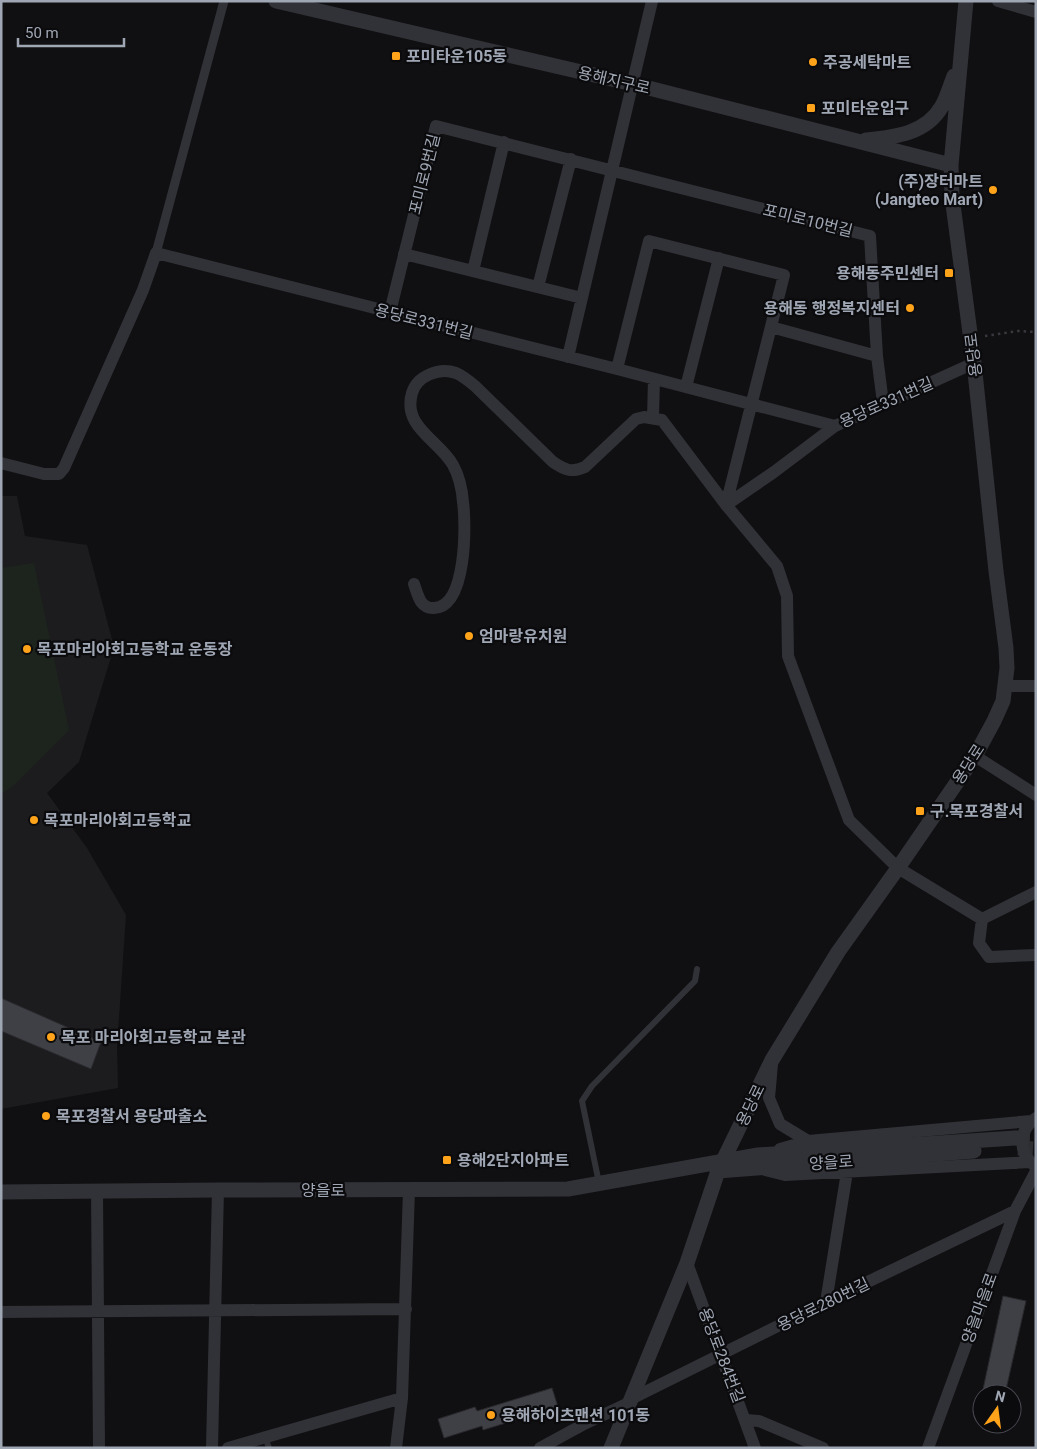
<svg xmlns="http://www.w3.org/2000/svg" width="1037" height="1449" font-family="Roboto,'Noto Sans KR',sans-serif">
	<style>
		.built { fill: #1c1c1f }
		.green { fill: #1c241d }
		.building { fill: #3e4045; stroke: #2a2a2e }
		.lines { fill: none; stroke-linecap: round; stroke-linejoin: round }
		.tertiary-tunnel { stroke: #2d2e32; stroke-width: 15; stroke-dasharray: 15 8; stroke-linecap: butt }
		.path { stroke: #37393e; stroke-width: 2.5; stroke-dasharray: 2.5 4; stroke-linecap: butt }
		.service { stroke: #313237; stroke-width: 6 }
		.pedestrian { stroke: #313237; stroke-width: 9 }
		.minor { stroke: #313237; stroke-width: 12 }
		.tertiary { stroke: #313237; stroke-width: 15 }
		.poi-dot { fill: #ffa41a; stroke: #0b0b0d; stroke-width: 2 }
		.labels { text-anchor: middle; stroke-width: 4.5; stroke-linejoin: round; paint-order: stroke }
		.poi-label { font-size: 16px; font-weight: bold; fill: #a0a7b4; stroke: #0b0b0d; text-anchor: start }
		.street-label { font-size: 16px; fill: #a0a7b4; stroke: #0b0b0d }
	</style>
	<rect width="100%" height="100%" fill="#101012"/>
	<path class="built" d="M1,496H17L25,536L87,545L114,647L79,762L47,793L87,848L126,915L117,1047L118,1088L1,1109Z"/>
	<path class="green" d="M34,563L69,730L13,786L1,794V568Z"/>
	<path class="building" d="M1,998L101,1042L91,1069L1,1031Z
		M1003,1296L1026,1301L1005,1394H982Z
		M552,1388L558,1407L483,1430L482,1426L444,1438L438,1419L475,1407L477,1411Z"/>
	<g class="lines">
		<path class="tertiary-tunnel" d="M1015,1138H1036
			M1018,1148L1036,1149"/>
		<path class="path" d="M985,336L1018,331L1036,332"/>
		<path class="service" d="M599,1183L582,1101L592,1086L695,981L697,969
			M265,1437L269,1448"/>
		<path class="pedestrian" d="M156,253L224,1"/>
		<path class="minor" d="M998,1L1036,12
			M404,254L582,298
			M473,271L504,142
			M538,287L571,159
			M390,312L436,126L870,236L877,356L883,403
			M771,327L877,356
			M568,357L652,1
			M617,369L649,241L784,275L726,505
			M686,387L719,258
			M653,418L654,379
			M1,463L44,474H59L64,468L143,290L156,253L617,369L835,426L974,363
			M726,505L774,472L835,426
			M414,584C418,595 420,609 434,608C467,607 466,524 463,502C462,489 459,476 453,465C439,440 402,427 412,393C417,376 439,367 456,373C463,376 469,381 475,386L553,462C565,470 571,473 585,467L636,419L644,417L662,420L726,505L777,566L787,596L788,656L849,820L898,868L982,919L979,943L989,957L1036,955
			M1005,686H1036
			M975,756L1036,795
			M982,919L1036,892
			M772,1064L769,1098L780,1124L808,1141
			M780,1149L808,1141L1031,1121
			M1035,1166C1018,1153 1018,1130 1036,1118
			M765,1170L785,1175L1030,1162
			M97,1190L99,1448
			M687,1263L755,1448
			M826,1302L847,1172
			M1,1312L406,1309
			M631,1399L826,1302L1015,1211
			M746,1420L759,1421L823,1448
			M212,1448L218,1190
			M228,1448L402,1398
			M396,1448L402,1398L409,1190
			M540,1448L586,1423L629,1403
			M928,1448L1015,1211L1036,1171"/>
		<path class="tertiary" d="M276,1L633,84L951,165
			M866,140C895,137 926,134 942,106C947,97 950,86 954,76
			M718,1171L974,1151
			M1,1192L218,1190L568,1189L758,1155L1015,1138
			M611,1448L687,1263L718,1171L772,1060L838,952L898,868L975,756L994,721L1003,701L1007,668L1006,648L996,571L974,363L952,197L951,165L966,1"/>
	</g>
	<g class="poi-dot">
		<rect x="391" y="51" width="10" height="10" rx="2.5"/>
		<circle cx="813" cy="62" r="5"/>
		<rect x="806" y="103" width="10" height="10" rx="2.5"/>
		<circle cx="993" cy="190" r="5"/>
		<rect x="944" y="268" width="10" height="10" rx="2.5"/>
		<circle cx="910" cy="308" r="5"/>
		<circle cx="469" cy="636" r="5"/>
		<circle cx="27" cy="649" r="5"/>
		<rect x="915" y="806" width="10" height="10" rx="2.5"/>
		<circle cx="34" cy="820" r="5"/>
		<circle cx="51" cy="1037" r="5"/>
		<circle cx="46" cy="1116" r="5"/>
		<rect x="442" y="1155" width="10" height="10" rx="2.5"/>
		<circle cx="491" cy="1415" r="5"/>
	</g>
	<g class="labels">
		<g class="poi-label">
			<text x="406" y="62">포미타운105동</text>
			<text x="823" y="68">주공세탁마트</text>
			<text x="821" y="114">포미타운입구</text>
			<text x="983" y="187" text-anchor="end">(주)장터마트<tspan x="983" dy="18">(Jangteo Mart)</tspan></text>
			<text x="939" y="279" text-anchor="end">용해동주민센터</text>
			<text x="900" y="314" text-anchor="end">용해동 행정복지센터</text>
			<text x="479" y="642">엄마랑유치원</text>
			<text x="37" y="655">목포마리아회고등학교 운동장</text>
			<text x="930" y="817">구.목포경찰서</text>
			<text x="44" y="826">목포마리아회고등학교</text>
			<text x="61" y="1043">목포 마리아회고등학교 본관</text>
			<text x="56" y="1122">목포경찰서 용당파출소</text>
			<text x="457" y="1166">용해2단지아파트</text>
			<text x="501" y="1421">용해하이츠맨션 101동</text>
		</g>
		<g class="street-label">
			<text transform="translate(614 80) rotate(13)" y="6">용해지구로</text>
			<text transform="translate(424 174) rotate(-76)" y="6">포미로9번길</text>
			<text transform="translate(808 220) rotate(14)" y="6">포미로10번길</text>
			<text transform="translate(424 321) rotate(14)" y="6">용당로331번길</text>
			<text transform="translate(973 355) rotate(-97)" y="6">용당로</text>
			<text transform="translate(886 402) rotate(-24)" y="6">용당로331번길</text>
			<text transform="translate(968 764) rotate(-57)" y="6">용당로</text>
			<text transform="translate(750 1105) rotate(-64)" y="6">용당로</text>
			<text transform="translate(831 1162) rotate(-4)" y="6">양을로</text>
			<text x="323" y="1196">양을로</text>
			<text transform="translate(823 1304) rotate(-26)" y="6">용당로280번길</text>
			<text transform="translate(979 1308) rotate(-70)" y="6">양을마을로</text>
			<text transform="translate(722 1355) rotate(69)" y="6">용당로284번길</text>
		</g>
	</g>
	<rect width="1037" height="1449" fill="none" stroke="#a0a7b4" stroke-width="5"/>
	<g transform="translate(997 1409) rotate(14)"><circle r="24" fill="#0b0b0d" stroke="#474950"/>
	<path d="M0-4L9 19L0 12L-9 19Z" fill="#ffa41a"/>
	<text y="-8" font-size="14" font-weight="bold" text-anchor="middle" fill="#a0a7b4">N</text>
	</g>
	<path d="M18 38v8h106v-8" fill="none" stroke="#a0a7b4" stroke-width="2.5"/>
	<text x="25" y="38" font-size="15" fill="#a0a7b4" stroke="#0b0b0d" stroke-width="4" paint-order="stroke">50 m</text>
</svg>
